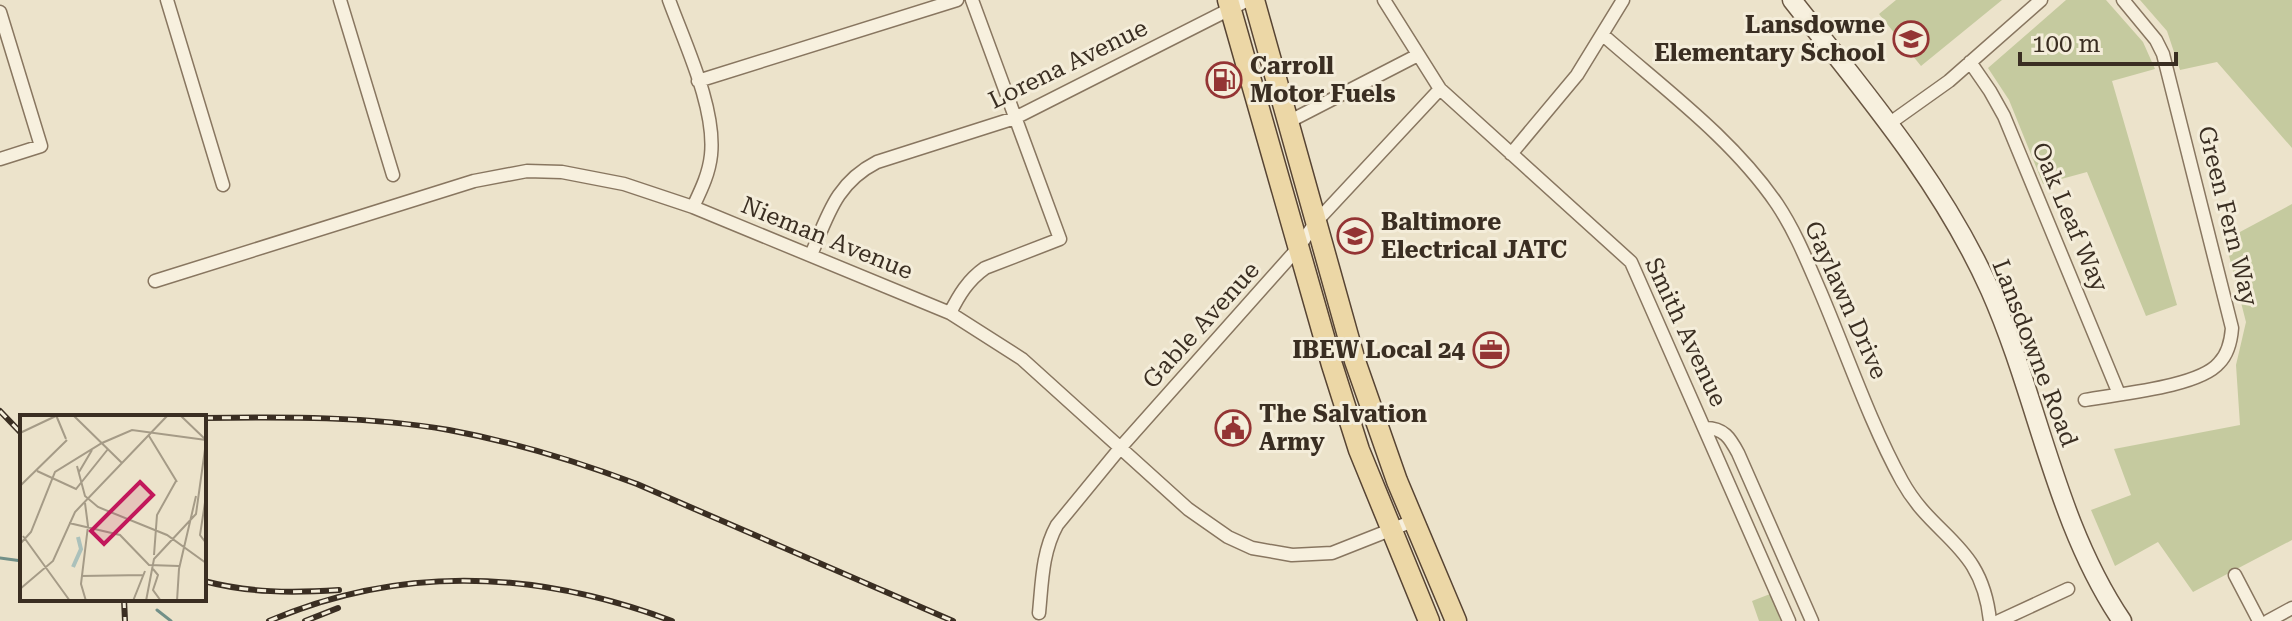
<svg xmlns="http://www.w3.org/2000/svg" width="2292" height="621" font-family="'Roboto Serif',serif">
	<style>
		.green { fill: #c5ca9f }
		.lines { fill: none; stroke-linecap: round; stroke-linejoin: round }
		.stream { stroke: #729088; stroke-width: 3 }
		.street-casing { stroke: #887660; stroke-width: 15 }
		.secondary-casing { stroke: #6a5743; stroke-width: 21 }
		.primary-casing { stroke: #574433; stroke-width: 23 }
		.street { stroke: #f7f0de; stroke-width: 12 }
		.secondary { stroke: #f7f0de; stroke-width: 18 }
		.primary { stroke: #ecd7a6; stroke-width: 20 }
		.rail-casing { stroke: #3a2e22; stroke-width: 6 }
		.rail { stroke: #f4edda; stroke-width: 3; stroke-dasharray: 9; stroke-linecap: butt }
		.labels { text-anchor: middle; stroke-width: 6; stroke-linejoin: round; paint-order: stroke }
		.poi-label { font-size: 24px; font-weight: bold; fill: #3a2e22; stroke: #f4edda; text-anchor: start }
		.street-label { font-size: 24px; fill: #3a2e22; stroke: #f4edda }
		.inset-river { fill: none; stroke: #abc1bb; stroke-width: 4 }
		.inset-road { fill: none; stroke: #a59b87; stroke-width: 2 }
		.view { fill: #c2185b; fill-opacity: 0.15; stroke: #c2185b; stroke-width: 4 }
		.inset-edge { fill: none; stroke: #3a2e22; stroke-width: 4 }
	</style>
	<rect width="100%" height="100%" fill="#ece3cb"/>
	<path class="green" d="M1896,0H2002L1921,66L1879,14Z
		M2066,0H2106L2143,42L2155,69L2112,81L2177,305L2146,316L2087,172L2043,184L2009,100L1988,68Z
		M2140,0H2292V148L2217,62L2180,70L2167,31Z
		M2292,204V540L2193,592L2158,542L2115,566L2091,510L2131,495L2114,449L2240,425L2236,365L2246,322L2225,240Z
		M1770,594L1781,621H1759L1752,601Z"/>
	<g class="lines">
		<path class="stream" d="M0,558L22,561
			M157,610L171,621"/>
		<defs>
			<path id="street" d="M167,0L223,185
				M340,0L393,175
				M669,0C685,44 716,108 711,155C709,174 701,190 693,207
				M1384,0L1440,89L1631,262L1789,621
				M0,12L41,146L0,159
				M1603,35C1663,88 1732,138 1777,204C1795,231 1807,261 1820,291C1846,352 1870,423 1902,481C1934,539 1982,543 1990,621
				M1970,62L1990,91L2004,116L2119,394
				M698,81L957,0
				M1288,122L1418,55
				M1890,123L1949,81L2041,0
				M1511,154L1577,75L1623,0
				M811,255C828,215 836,183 877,162L1015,118L1248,0
				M155,281L474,181L527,171L562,172L624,184L693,207L950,313L1022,359L1188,509L1228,537L1252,548L1292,555L1332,553L1413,521
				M950,313C959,295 968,280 985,268L1060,239L972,0
				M2085,400C2117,394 2199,387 2219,363C2228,354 2231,341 2232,328L2163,54L2156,40L2123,0
				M1705,428C1724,428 1730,438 1738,453L1812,621
				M2235,575L2259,621
				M1039,613C1042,583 1042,552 1057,525L1121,447L1299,247L1315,223L1440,89
				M1999,621L2068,589
				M2268,621L2292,608"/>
			<path id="secondary" d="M1792,0C1865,93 1941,181 1990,290C2038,398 2055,522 2122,621"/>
			<path id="primary" d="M1228,0L1332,365L1359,450L1429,621
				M1254,0L1355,361L1397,481L1456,621"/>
		</defs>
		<use href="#street" class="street-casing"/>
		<use href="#secondary" class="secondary-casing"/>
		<use href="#primary" class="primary-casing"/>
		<use href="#street" class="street"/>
		<use href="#secondary" class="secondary"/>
		<use href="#primary" class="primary"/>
		<defs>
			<path id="rail" d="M0,411L22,434
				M204,418C285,417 368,416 449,430C514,442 576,461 637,484L953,621
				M204,581C249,593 292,593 339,590
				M124,599L125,621
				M269,621C402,564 539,571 672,621
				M305,621L338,608"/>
		</defs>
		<use href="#rail" class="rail-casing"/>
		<use href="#rail" class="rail"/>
	</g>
	<defs>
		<symbol id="school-ring" viewBox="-11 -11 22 22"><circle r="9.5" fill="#f4edda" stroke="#943434" stroke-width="1.5"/><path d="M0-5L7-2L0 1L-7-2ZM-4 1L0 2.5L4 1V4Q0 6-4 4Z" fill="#943434"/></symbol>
		<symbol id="fuel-ring" viewBox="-11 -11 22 22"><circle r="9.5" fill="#f4edda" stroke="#943434" stroke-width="1.5"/><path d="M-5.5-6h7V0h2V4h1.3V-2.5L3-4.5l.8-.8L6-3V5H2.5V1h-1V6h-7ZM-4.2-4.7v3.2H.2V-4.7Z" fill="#943434"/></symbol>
		<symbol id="office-ring" viewBox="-11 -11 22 22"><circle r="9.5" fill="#f4edda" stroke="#943434" stroke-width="1.5"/><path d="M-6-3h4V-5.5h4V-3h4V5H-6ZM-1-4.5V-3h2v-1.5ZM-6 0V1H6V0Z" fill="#943434"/></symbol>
		<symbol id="civic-ring" viewBox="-11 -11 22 22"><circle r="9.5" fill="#f4edda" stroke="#943434" stroke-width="1.5"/><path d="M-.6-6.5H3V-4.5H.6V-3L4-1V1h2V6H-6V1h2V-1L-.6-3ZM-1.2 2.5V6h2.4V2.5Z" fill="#943434"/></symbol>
	</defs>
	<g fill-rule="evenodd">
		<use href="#school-ring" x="1891" y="19" width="40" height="40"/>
		<use href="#fuel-ring" x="1204" y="60" width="40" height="40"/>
		<use href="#school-ring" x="1335" y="216" width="40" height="40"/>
		<use href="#office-ring" x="1471" y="330" width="40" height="40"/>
		<use href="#civic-ring" x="1213" y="408" width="40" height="40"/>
	</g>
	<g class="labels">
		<g class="poi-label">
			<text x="1885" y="33" text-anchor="end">Lansdowne<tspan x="1885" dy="28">Elementary School</tspan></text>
			<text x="1250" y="74">Carroll<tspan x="1250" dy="28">Motor Fuels</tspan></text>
			<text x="1381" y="230">Baltimore<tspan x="1381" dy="28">Electrical JATC</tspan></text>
			<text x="1465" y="358" text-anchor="end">IBEW Local 24</text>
			<text x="1259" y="422">The Salvation<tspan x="1259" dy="28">Army</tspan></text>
		</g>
		<g class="street-label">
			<text transform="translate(1068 64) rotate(-26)" y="8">Lorena Avenue</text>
			<text transform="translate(2228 216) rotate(76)" y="8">Green Fern Way</text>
			<text transform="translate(2070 217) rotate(67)" y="8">Oak Leaf Way</text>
			<text transform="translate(827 238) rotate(22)" y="8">Nieman Avenue</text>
			<text transform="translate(1846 300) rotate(66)" y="8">Gaylawn Drive</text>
			<text transform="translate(1201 325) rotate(-48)" y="8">Gable Avenue</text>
			<text transform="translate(1686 332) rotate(65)" y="8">Smith Avenue</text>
			<text transform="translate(2035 353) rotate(69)" y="8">Lansdowne Road</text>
		</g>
	</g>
	<g transform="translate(20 415)">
		<rect width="186" height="186" fill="#ece3cb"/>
		<path class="inset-river" d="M53,152L61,134L58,122"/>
		<path class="inset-road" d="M36,0L46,24M53,0L102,48M160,0L186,25M0,18L38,0M129,21L157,67M57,51L65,81L78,92L147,120L186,148M17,56L56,74L88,34M59,57L72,35M0,71L47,25M186,81L180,120L186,128M65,88L68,111L61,169L66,186M49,108L100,120L129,150L159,151M3,121L50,186M0,129L11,117L35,57L82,28L112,15L186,25M134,140L137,100L156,66M133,154L138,160L133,175L141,186M61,161L124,160M0,174L33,146L55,97L148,0M113,186L125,156M126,186L134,144L176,99L186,27M157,186L159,154L176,81"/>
		<path class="view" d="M120,67L133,80L84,129L71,116Z"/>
		<rect width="186" height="186" class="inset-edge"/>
	</g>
	<path d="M2020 52v12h156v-12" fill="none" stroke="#3a2e22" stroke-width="4"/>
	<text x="2032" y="52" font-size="24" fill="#3a2e22" stroke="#f4edda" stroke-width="6" paint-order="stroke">100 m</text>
</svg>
